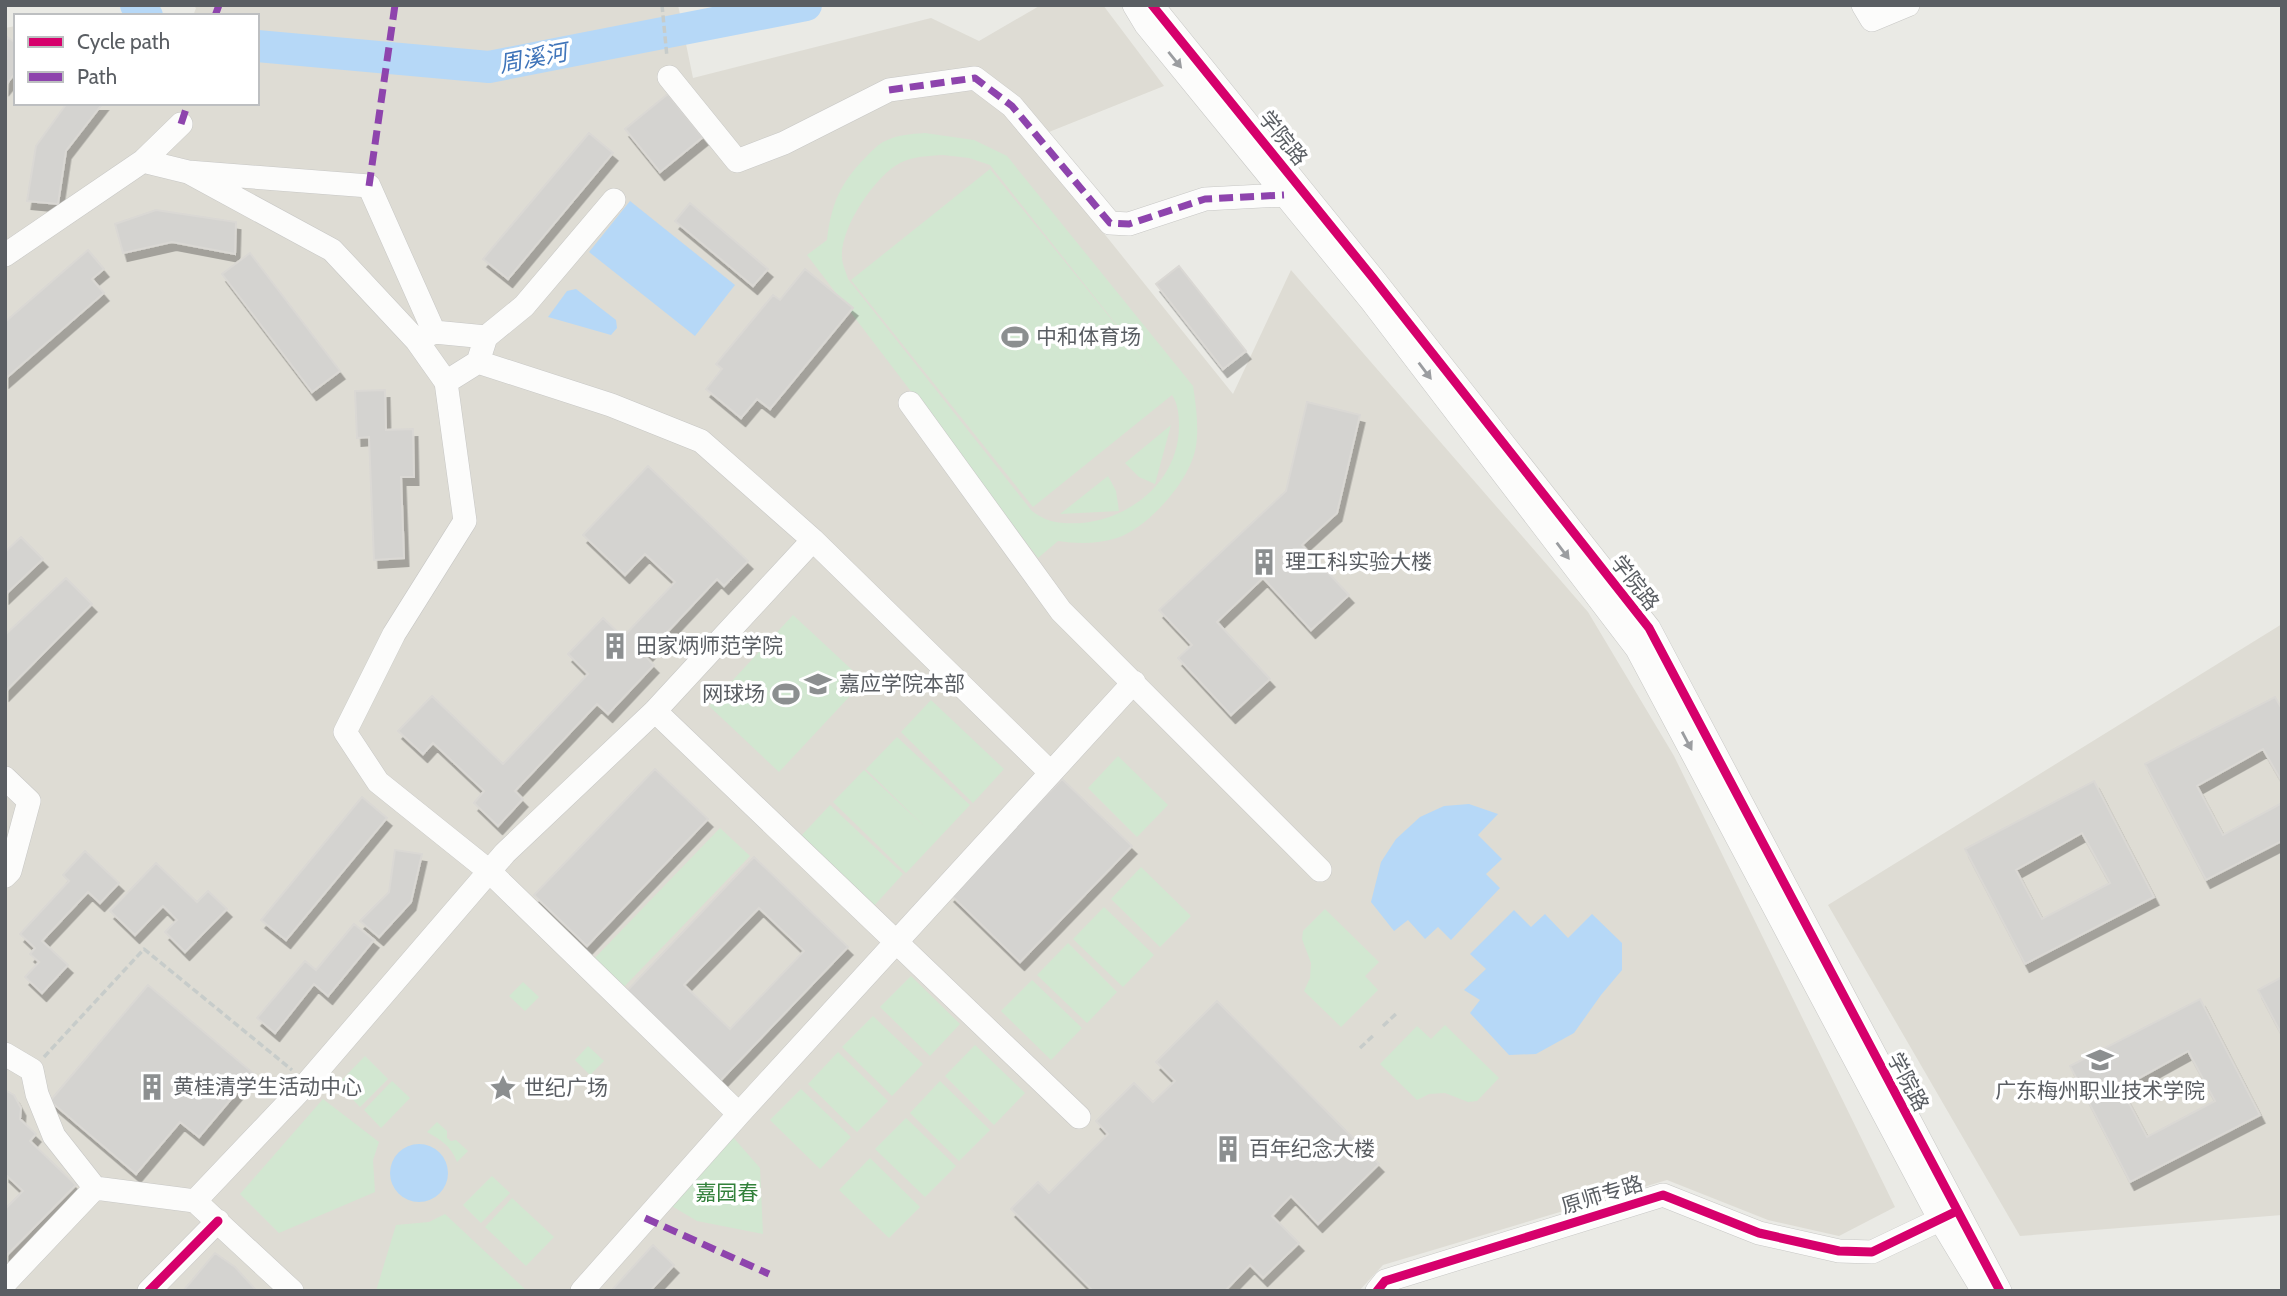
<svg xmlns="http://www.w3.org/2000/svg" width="2287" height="1296" font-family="Cabin,'Noto Sans SC',sans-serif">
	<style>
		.education { fill: #dedcd4 }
		.green { fill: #d2e7d1; fill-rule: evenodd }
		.water { fill: #b6d8f7 }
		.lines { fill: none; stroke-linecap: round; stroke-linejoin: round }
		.river { stroke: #b6d8f7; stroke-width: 32 }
		.building { fill: #d4d3d0; stroke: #dad8d4; stroke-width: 2; fill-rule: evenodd; filter: url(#shadow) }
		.minor-casing { stroke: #c7c7c5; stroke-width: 24 }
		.path { stroke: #c7ccca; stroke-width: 3.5; stroke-dasharray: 7 3.5; stroke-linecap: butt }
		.minor { stroke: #fcfcfb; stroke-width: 23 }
		.quiet { stroke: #8e44ad; stroke-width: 7; stroke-dasharray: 14 7; stroke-linecap: butt }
		.cycleway-casing { stroke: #fff; stroke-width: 13 }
		.cycleway { stroke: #d6006c; stroke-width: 9 }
		.oneway { fill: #9b9da0 }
		.labels { text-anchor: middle; stroke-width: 7; stroke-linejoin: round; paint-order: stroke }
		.street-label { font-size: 21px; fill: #5a5e63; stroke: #fff }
		.poi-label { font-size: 21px; fill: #5a5e63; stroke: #fff; text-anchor: start }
		.park-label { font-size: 21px; fill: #33813b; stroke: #fff }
		.water-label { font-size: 23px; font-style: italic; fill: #4075ba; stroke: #fff }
	</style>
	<defs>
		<filter id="shadow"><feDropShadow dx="4.5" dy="8" stdDeviation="0" flood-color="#0004"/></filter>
	</defs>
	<rect width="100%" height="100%" fill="#eaeae5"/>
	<path class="education" d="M193,5H678L693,78L931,18L979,41L1041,5H1103L1164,86L1029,140L1233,394L1291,270L1588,612L1674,756L1895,1207L1839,1236L1768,1220L1667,1180L1383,1265L1359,1291H5V28L16,26V103H257V16H193L196,8Z
		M2282,624V1215L2020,1236L1828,905Z"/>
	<path class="green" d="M925,133L974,140L1007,156L1193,386C1196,405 1199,427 1196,446C1191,480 1149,527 1117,538C1098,544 1077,544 1058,541L1038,558L807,255L827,240C831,205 840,183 866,157C871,152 876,146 883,142C896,135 910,134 925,133ZM943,155L969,158L990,165L1154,372L990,169L851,280L1033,507L1172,395C1178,404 1179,415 1179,426C1179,480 1132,518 1082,523C1062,524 1046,523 1031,510L848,279C846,272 842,264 842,257C840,228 875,176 900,163C913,156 929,156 943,155Z
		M1171,425L1155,484L1139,477L1125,463Z
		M1108,476L1116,491L1119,511L1060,514Z
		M793,615L864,681L779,772L709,706Z
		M931,700L1004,769L973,803L901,732Z
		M897,737L970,805L906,873L833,802L864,770L926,828L866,769Z
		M1118,756L1168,805L1137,837L1088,788Z
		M830,805L903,874L872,908L800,837Z
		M720,828L750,856L620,991L590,963Z
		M1141,867L1191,916L1160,947L1111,899Z
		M1104,907L1154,955L1123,987L1073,939Z
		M1325,909L1379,962L1365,976L1378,990L1341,1027L1304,991L1310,978L1311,963L1302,939L1303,931Z
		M1068,943L1117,992L1087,1023L1037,975Z
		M911,976L960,1024L930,1056L880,1007Z
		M1032,980L1082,1028L1051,1060L1001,1011Z
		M523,982L539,997L525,1011L509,996Z
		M873,1016L923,1064L892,1096L842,1047Z
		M1445,1025L1499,1078L1477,1101L1468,1102L1445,1093L1429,1094L1417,1100L1380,1064L1417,1026L1431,1039Z
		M975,1045L1025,1093L994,1125L945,1076Z
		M588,1046L604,1061L590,1075L575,1060Z
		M838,1052L888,1101L857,1132L808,1084Z
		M365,1056L388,1079L360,1107L338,1084Z
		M392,1081L410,1098L381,1128L364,1110Z
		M940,1081L990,1130L959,1161L910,1113Z
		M801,1089L851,1137L820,1169L770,1120Z
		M323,1099L379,1142L373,1160L375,1192L279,1233L240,1194Z
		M906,1118L956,1166L925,1197L875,1149Z
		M437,1122L447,1131V1138L451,1141L456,1140L468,1151L457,1162C451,1146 441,1140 427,1132Z
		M732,1136L760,1168L763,1234L697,1221L670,1205Z
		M870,1158L920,1207L889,1238L839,1190Z
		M492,1176L510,1193L481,1223L463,1205Z
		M512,1198L554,1237L526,1266L485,1227Z
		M445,1214L527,1291H376L396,1225L429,1222Z"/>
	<path class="water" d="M630,201L735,285L695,336L589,252Z
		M576,289L616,320L617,328L611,335L548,317L567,291Z
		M1469,804L1498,814L1478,835L1502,859L1486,874L1500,888L1451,940L1438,927L1425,939L1408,920L1394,931L1371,902L1381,862L1396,839L1420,817L1444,806Z
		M1514,910L1531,927L1545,914L1568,938L1592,914L1622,943V970L1601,995L1574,1033L1536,1054L1509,1055L1470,1013L1480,1000L1464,990L1486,969L1470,954Z
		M390 1173a29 29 0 1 1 58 0a29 29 0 1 1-58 0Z"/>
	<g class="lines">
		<path class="river" d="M136,5L147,16
			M257,46L489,67L806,5"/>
	</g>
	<path class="building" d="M7,37L16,43V72L5,86Z
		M668,94L703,137L660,172L625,129Z
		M67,103H103L66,151L58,204L27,201L36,146Z
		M589,133L613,153L508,279L483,259Z
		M690,203L768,269L753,286L675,221Z
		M156,210L236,222L235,254L172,242L123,253L115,224Z
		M88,250L104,269L92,279L104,293L5,379V322Z
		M250,253L340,371L312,392L222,274Z
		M1179,266L1246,351L1223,369L1156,284Z
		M805,269L853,308L770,409L757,399L741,418L706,389L722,369L716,364L773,295L780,300Z
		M385,390L386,430L413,429L414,477H401L404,558L374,560L369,437L357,438L355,391Z
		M1307,402L1360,415L1337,513L1302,545L1349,595L1311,630L1263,578L1217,622L1270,679L1231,715L1178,658L1192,645L1159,610L1286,491Z
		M648,466L748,561L724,586L717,579L645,656L654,665L608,714L597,704L515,791L523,799L498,826L474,803L484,791L433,743L423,754L398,731L432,696L503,764L588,674L568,654L603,618L623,637L675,582L645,554L625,575L583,535Z
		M21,537L43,559L5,595V552Z
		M66,578L92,604L5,692V635Z
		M2275,697L2282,709V782L2263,749L2197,786L2223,835L2282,803V841L2206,880L2145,764Z
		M655,769L708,819L587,946L534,895Z
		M1062,779L1132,846L1020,962L950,894Z
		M2094,781L2154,897L2025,964L1965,849ZM2082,833L2110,883L2042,919L2016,870Z
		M362,797L387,818L286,940L261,920Z
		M395,850L422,854L411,902L379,937L360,921L389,892Z
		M85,851L119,883L100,903L88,892L42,941L68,965L42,993L25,977L39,962L30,954L35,948L20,934L69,881L63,875Z
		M754,857L848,947L720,1081L626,992ZM759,908L804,951L730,1029L684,985Z
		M156,863L197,902L208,891L227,909L185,952L165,932L177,920L163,906L135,935L110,911Z
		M354,924L374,940L328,996L314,984L275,1033L257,1018L305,961L316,970Z
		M2282,977V1035L2258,990Z
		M148,985L253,1073L199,1137L180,1122L136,1174L50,1101Z
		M2200,999L2260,1115L2130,1182L2070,1066ZM2188,1051L2215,1101L2147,1137L2121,1088Z
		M1217,1001L1379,1164L1318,1224L1291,1196L1272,1216L1299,1243L1263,1278L1250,1265L1225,1291H1093L1011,1209L1038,1182L1049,1193L1108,1134L1096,1121L1134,1083L1153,1102L1175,1081L1156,1062Z
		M5,1090L14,1095L21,1108L20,1119L36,1134L30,1141L76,1185L5,1257V1209L23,1191L5,1174Z
		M653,1245L674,1265L650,1291H611Z
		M215,1253L235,1267L257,1291H183Z"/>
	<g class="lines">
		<defs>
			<path id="minor" d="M1134,5L1146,25L1372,302L1637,649L1939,1218L1983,1291
				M1152,5L1373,278L1649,628L2000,1291
				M1863,5L1872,20L1908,5
				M669,77L737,161L784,143L889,90L975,78L1012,106L1110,223L1129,224L1205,199L1284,195
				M143,161L188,172L369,186L434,332
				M188,172L332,250L417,341L446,382L478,362L486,337L434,332L417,341
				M5,255L143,161L181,124
				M486,337L524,306L614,200
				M478,362L611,405L701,441L813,540
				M446,382L465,521L394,634L345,732L378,782L489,871L739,1114
				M910,403L1061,611L1320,870
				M655,711L1079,1117
				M5,778L29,801L10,871L5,876
				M5,1054L32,1070L37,1094L54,1136L95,1188L195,1201L292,1291
				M195,1201L307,1083L505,853L655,711L813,540L1050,772
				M5,1283L95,1188
				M149,1291L218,1221
				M582,1291L739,1114L1134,682
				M1377,1291L1385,1281L1663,1195L1759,1233L1839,1251L1872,1252L1954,1213"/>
		</defs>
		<use href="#minor" class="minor-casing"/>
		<path class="path" d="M662,5L667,57
			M1383,1026L1398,1012
			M1360,1048L1375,1034
			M44,1057L144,949L292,1070"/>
		<use href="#minor" class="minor"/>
		<path class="quiet" d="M215,16L219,5
			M889,90L975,78L1012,106L1110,223L1129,224L1205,199L1284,195
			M181,124L188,103
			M369,186L395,5
			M645,1218L769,1274"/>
		<defs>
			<path id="cycleway" d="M1152,5L1373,278L1649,628L2000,1291
				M149,1291L218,1221
				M1377,1291L1385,1281L1663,1195L1759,1233L1839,1251L1872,1252L1957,1211"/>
		</defs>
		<use href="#cycleway" class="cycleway-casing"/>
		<use href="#cycleway" class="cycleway"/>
	</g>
	<defs><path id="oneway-solid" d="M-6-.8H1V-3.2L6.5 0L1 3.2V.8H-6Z" transform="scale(1.75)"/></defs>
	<g class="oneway">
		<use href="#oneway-solid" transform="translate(1175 60) rotate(51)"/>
		<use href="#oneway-solid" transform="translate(1425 371) rotate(53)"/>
		<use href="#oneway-solid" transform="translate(1563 551) rotate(53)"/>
		<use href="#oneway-solid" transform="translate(1687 741) rotate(62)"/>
	</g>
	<defs>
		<symbol id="stadium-bare" viewBox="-9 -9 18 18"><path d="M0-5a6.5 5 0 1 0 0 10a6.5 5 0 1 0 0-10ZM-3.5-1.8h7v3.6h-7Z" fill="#8c8f90" stroke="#fff" stroke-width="2.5" paint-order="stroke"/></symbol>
		<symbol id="building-bare" viewBox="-9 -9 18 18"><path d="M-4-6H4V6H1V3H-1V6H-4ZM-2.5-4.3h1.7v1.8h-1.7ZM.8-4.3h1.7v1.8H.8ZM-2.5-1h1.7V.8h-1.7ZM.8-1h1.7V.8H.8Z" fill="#8c8f90" stroke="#fff" stroke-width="2.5" paint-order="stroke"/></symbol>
		<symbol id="university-bare" viewBox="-9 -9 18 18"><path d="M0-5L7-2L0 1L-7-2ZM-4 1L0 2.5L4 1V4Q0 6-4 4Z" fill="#8c8f90" stroke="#fff" stroke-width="2.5" paint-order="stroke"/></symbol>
		<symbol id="sight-bare" viewBox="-9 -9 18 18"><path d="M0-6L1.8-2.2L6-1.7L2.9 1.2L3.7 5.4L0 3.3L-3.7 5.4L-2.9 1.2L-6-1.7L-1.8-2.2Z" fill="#8c8f90" stroke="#fff" stroke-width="2.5" paint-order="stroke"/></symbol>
	</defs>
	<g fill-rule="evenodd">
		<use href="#stadium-bare" x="996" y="318" width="38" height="38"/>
		<use href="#building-bare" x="1245" y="543" width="38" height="38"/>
		<use href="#building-bare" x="596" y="627" width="38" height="38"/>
		<use href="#university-bare" x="799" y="665" width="38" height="38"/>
		<use href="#stadium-bare" x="767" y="675" width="38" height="38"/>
		<use href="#university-bare" x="2081" y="1041" width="38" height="38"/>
		<use href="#building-bare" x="133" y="1068" width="38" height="38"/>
		<use href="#sight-bare" x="484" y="1069" width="38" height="38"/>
		<use href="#building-bare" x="1209" y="1130" width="38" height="38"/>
	</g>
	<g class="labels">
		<g class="street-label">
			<text transform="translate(1283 138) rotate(51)" y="7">学院路</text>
			<text transform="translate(1635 583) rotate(52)" y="7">学院路</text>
			<text transform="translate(1908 1082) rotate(62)" y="7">学院路</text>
			<text transform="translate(1602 1195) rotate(-17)" y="7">原师专路</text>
		</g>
		<g class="poi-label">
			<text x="1036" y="344">中和体育场</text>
			<text x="1285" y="569">理工科实验大楼</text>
			<text x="636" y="653">田家炳师范学院</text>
			<text x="839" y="691">嘉应学院本部</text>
			<text x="765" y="701" text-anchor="end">网球场</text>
			<text x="173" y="1094">黄桂清学生活动中心</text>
			<text x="524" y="1095">世纪广场</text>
			<text x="2100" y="1098" text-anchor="middle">广东梅州职业技术学院</text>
			<text x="1249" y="1156">百年纪念大楼</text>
		</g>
		<g class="park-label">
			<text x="727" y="1200">嘉园春</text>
		</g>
		<g class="water-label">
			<text transform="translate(533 58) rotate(-11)" y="8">周溪河</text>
		</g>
	</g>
	<rect width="2287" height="1296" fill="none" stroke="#5a5e63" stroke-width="14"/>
	<rect x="14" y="14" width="245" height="91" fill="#ffffff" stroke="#bdbfc1" stroke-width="2"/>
	<rect x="28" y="37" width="35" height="10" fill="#d6006c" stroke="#bdbfc1" stroke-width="2"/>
	<text x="77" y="49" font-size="21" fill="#5a5e63">Cycle path</text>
	<rect x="28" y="72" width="35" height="10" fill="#8e44ad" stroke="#bdbfc1" stroke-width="2"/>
	<text x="77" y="84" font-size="21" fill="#5a5e63">Path</text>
</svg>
